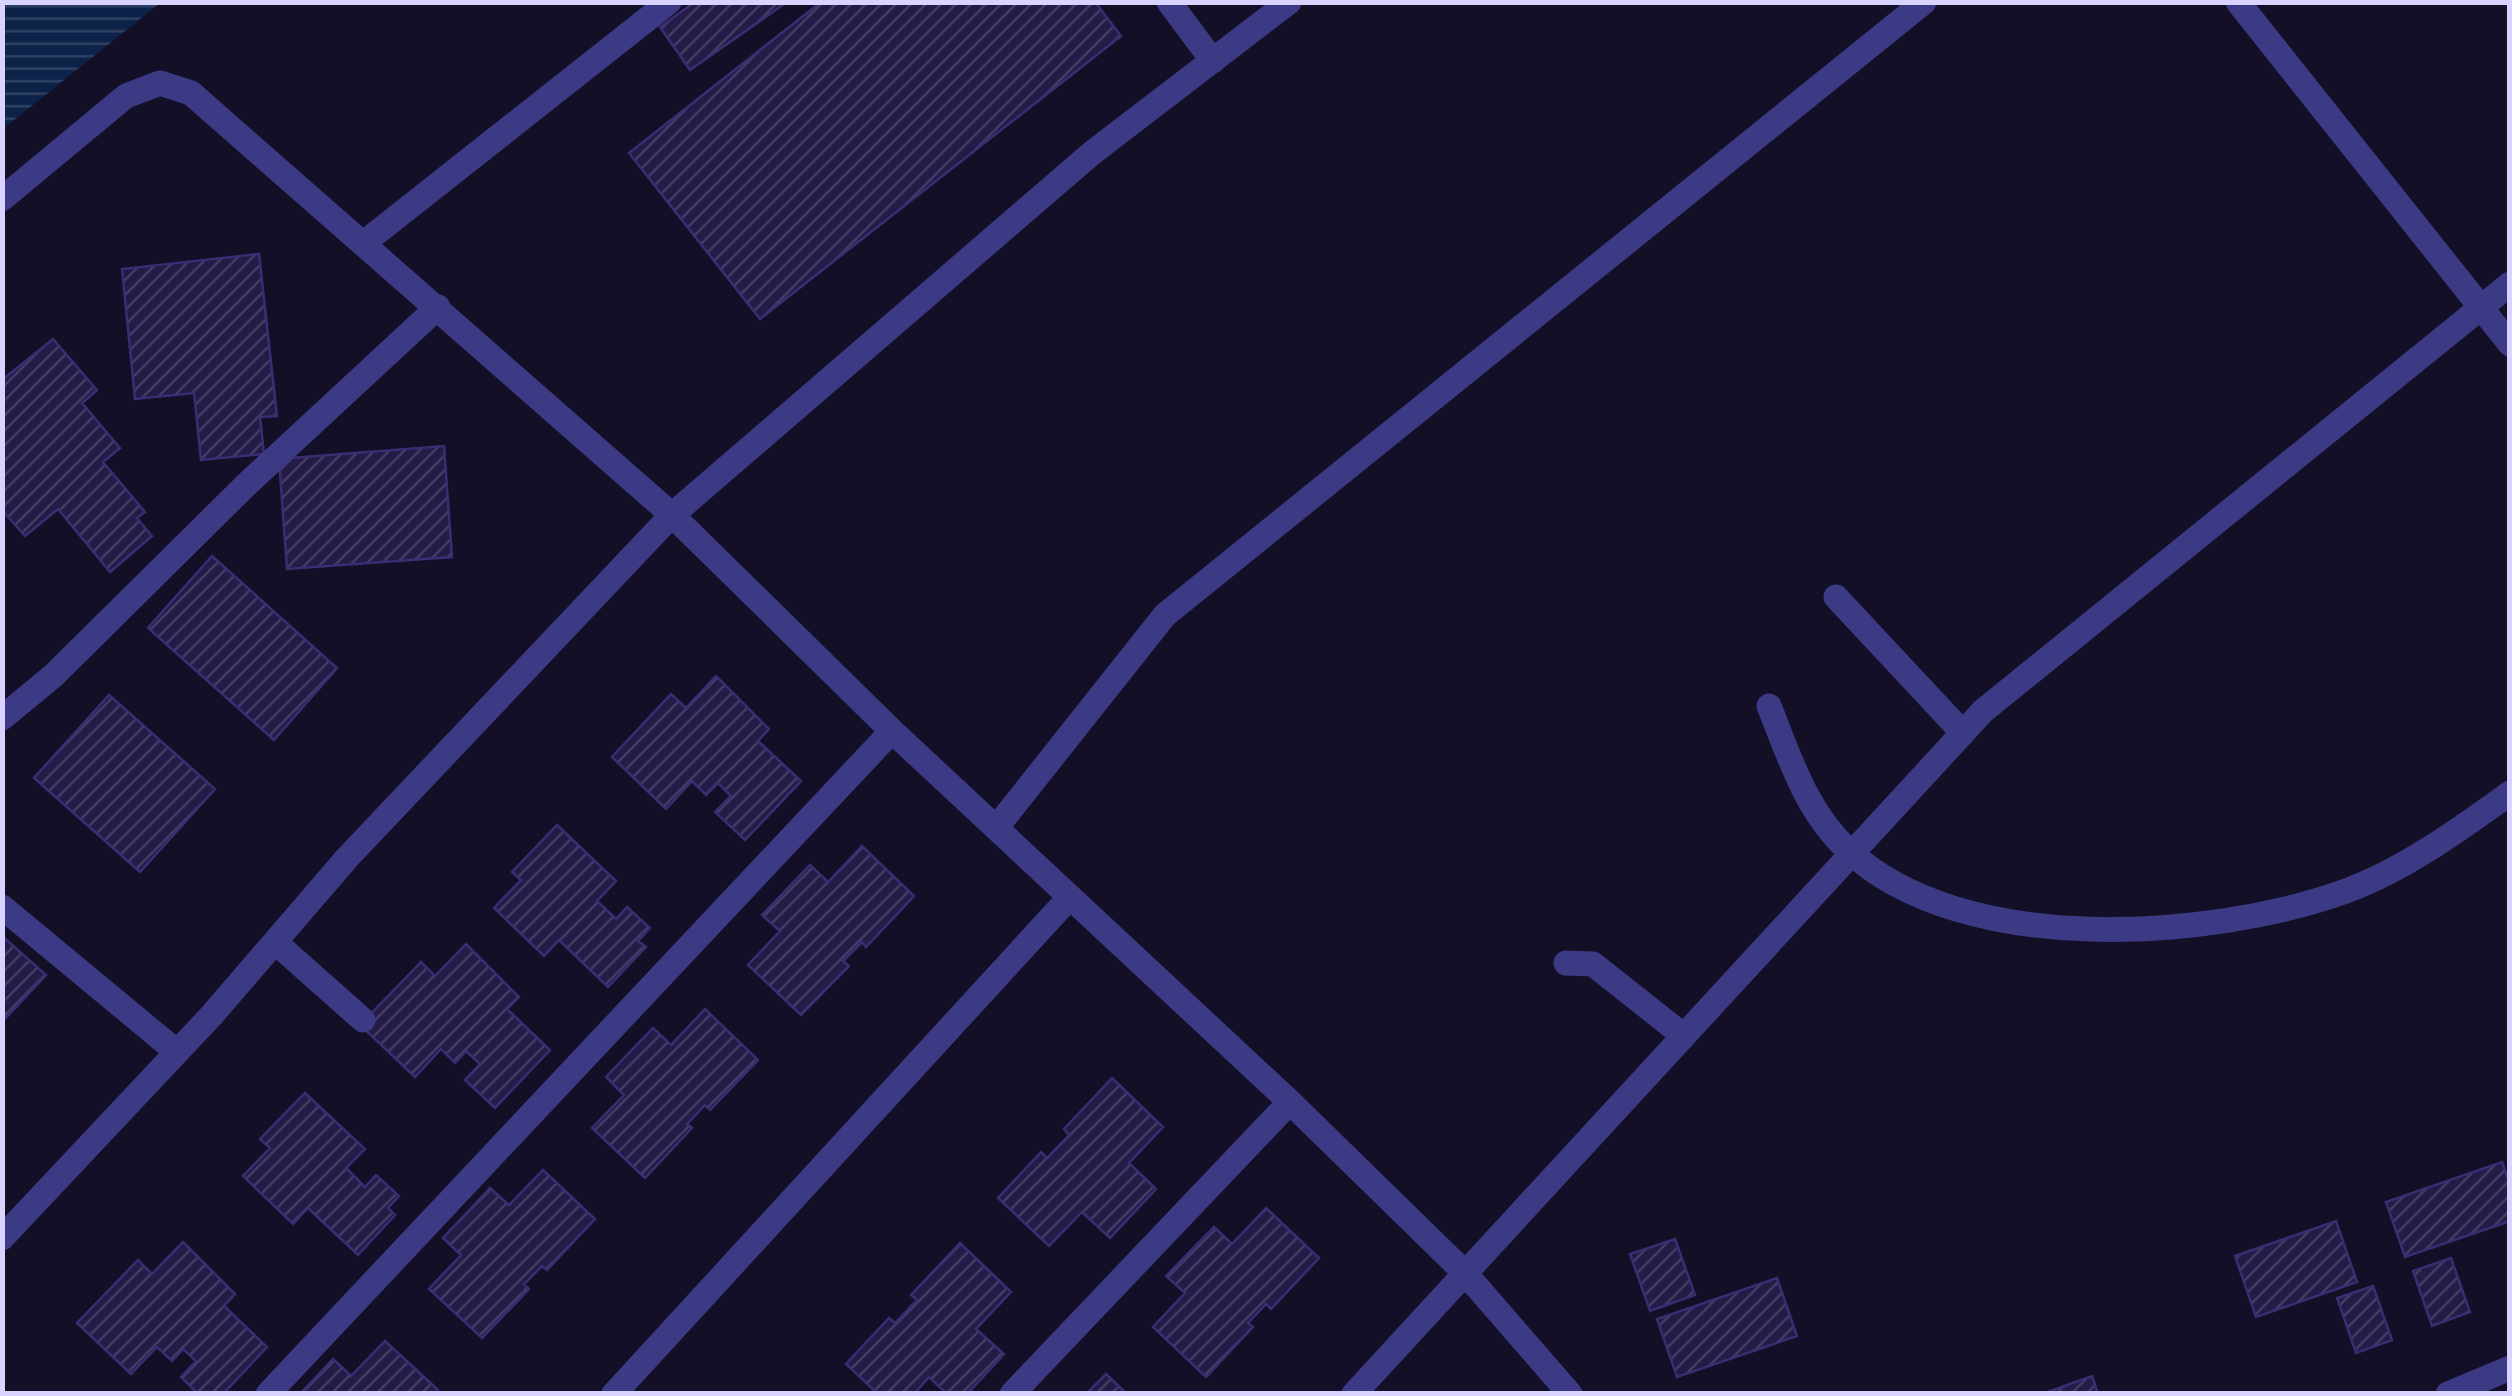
<svg xmlns="http://www.w3.org/2000/svg" width="2512" height="1396" font-family="'Open Sans',sans-serif">
	<style>
		.water { fill: url(#water-rules) }
		.building { fill: url(#building-hatch); stroke: #3b2d73; stroke-width: 2.5 }
		.lines { fill: none; stroke-linecap: round; stroke-linejoin: round }
		.minor { stroke: #3d3a85; stroke-width: 25 }
	</style>
	<defs>
		<pattern id="water-rules" width="6" height="5" patternUnits="userSpaceOnUse" patternTransform="scale(2.5)"><rect width="6" height="5" fill="#0c2248"/><path d="M0 2.5h6" fill="none" stroke="#2f4163"/></pattern>
		<pattern id="building-hatch" width="6" height="6" patternUnits="userSpaceOnUse" patternTransform="scale(2.5)"><rect width="6" height="6" fill="#241b47"/><path d="M-1 1l2-2M0 6l6-6M5 7l2-2" fill="none" stroke="#433b63"/></pattern>
	</defs>
	<rect width="100%" height="100%" fill="#130f26"/>
	<path class="water" d="M3,2H160V3L3,129Z"/>
	<path class="building" d="M695,2H787L690,70L660,27Z
		M821,2H1095L1121,36L760,319L629,153Z
		M259,254L277,416L260,417L264,454L201,460L194,393L135,399L122,269Z
		M53,339L97,390L82,403L120,448L103,462L145,512L137,518L152,536L110,572L58,509L25,536L2,510V380Z
		M444,446L452,557L287,569L279,459Z
		M212,556L337,668L274,740L148,628Z
		M716,676L769,729L758,741L801,781L745,840L715,812L731,796L718,783L706,795L692,781L666,809L612,757L671,694L686,708Z
		M109,695L215,789L140,872L34,778Z
		M557,825L616,881L597,901L616,919L627,907L650,928L638,941L646,947L608,987L559,940L544,956L494,908L521,880L512,872Z
		M862,846L914,896L866,947L862,942L843,961L849,966L801,1015L748,965L780,931L762,915L810,865L828,882Z
		M2,936L46,975L2,1022Z
		M466,944L519,997L507,1009L550,1050L495,1108L465,1080L480,1064L466,1051L455,1063L441,1049L415,1077L360,1025L421,962L435,976Z
		M705,1009L758,1060L710,1110L705,1105L687,1124L692,1128L645,1178L592,1128L624,1095L606,1077L653,1028L671,1045Z
		M1112,1078L1163,1127L1129,1163L1156,1189L1110,1238L1082,1212L1049,1246L998,1198L1041,1152L1047,1158L1069,1135L1064,1129Z
		M305,1093L365,1149L346,1168L365,1187L376,1175L399,1196L388,1208L395,1215L358,1255L308,1208L293,1224L243,1176L270,1148L260,1139Z
		M2502,1162L2510,1185V1221L2405,1257L2386,1202Z
		M543,1170L595,1219L547,1270L542,1266L524,1284L529,1289L482,1338L429,1289L461,1255L443,1238L490,1188L509,1205Z
		M1266,1208L1319,1258L1271,1309L1266,1304L1248,1323L1253,1327L1206,1377L1153,1327L1185,1293L1166,1276L1214,1227L1232,1244Z
		M2336,1221L2357,1282L2256,1317L2235,1256Z
		M1675,1239L1695,1295L1650,1311L1630,1254Z
		M183,1242L235,1294L224,1306L267,1347L223,1394H198L181,1377L196,1361L183,1349L172,1361L157,1347L131,1374L77,1323L138,1260L152,1274Z
		M960,1243L1011,1292L976,1329L1004,1354L967,1394H947L929,1377L914,1394H878L846,1364L889,1318L895,1323L917,1300L911,1295Z
		M2451,1258L2470,1312L2432,1326L2413,1271Z
		M1777,1278L1797,1336L1677,1377L1657,1319Z
		M2373,1286L2392,1340L2356,1353L2337,1298Z
		M385,1341L438,1390L435,1394H300L333,1359L351,1376Z
		M1106,1374L1127,1394H1086Z
		M2092,1376L2098,1394H2042Z"/>
	<g class="lines">
		<path class="minor" d="M1169,2L1213,61
			M2238,2L2510,344
			M2,199L126,96L160,83L191,93L672,515L892,731L1290,1102L1465,1273L1570,1394
			M365,242L669,2
			M1836,597L1963,733
			M1769,706C1790,758 1806,812 1849,851C1963,957 2210,940 2346,891C2404,870 2460,829 2510,793
			M2,718L54,675L247,484L438,307
			M996,828L1165,615L1924,2
			M2,907L177,1052
			M275,942L363,1020
			M1566,963L1593,964L1684,1036
			M2,1238L211,1016L347,858L672,515L1092,153L1289,2
			M268,1394L892,731
			M614,1394L1070,897
			M1012,1394L1290,1102
			M1354,1394L1983,711L2510,284
			M2448,1394L2510,1368"/>
	</g>
	<rect width="2512" height="1396" fill="none" stroke="#d9d4ff" stroke-width="10"/>
</svg>
